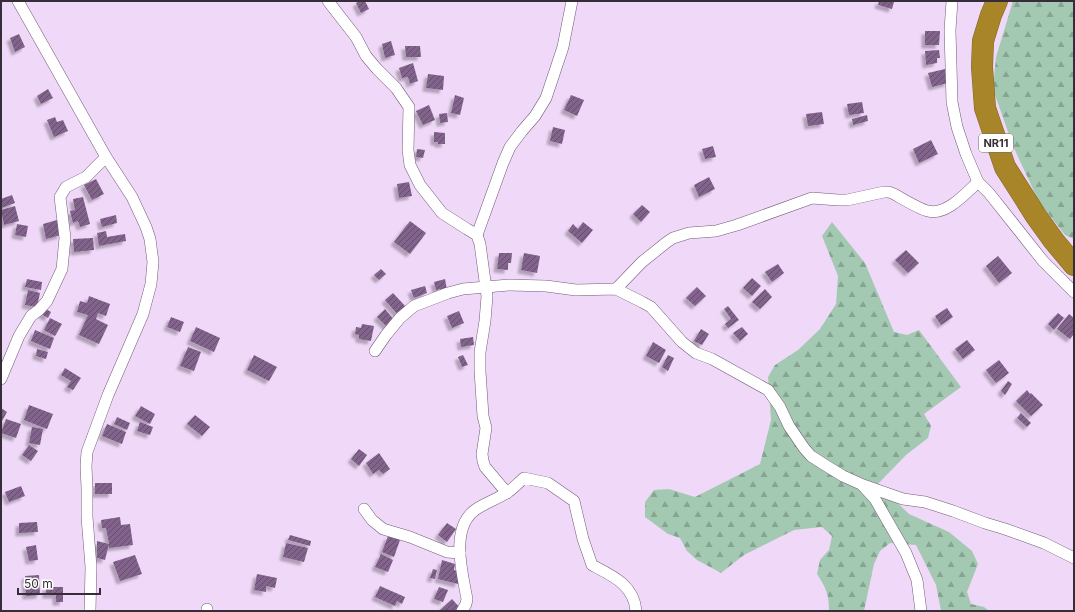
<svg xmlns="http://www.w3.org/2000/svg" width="1075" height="612" font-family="Inter,sans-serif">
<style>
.forest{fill:url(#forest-firs)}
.building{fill:url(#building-hatch);filter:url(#shadow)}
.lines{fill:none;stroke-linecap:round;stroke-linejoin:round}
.street-casing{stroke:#705c76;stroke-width:12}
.highway-casing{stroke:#80662e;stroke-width:22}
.street{stroke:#fff;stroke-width:11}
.highway{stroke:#a88528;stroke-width:21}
.labels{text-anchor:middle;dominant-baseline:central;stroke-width:4;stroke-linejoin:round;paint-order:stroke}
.shield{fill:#fff;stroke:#726c74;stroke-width:1}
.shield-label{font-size:11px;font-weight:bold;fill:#362d39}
</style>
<defs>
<pattern id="forest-firs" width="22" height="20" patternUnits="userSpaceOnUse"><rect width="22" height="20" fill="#a4c9b2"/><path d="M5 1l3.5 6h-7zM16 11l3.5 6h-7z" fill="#86a492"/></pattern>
<pattern id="building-hatch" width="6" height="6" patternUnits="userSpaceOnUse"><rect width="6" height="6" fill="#82638c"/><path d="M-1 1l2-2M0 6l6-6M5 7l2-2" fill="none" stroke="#664e6d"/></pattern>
<filter id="shadow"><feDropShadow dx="-3.5" dy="3.5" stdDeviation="1" flood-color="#0004"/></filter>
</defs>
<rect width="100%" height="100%" fill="#f0d9f8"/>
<g class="forest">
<path d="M1013,1H1074V239L1065,235L1039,202L1013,146L993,89L996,57Z"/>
<path d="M832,222L865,263L894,332L907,335L919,330L961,387L924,414L931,426L928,438L906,455L878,484L909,514L949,532L972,551L978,564L967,592L971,604L984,607L989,611H941L936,585L916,545L890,543L880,551L874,564L864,611H829C829,594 826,588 817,574L820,560L829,550L832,536L822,527L794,530L744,555L721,573L697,560L687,551L680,538L668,534L645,517V502L654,490L669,489L695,497L760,464L771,420L768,377L775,365L798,350L820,329L836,304L838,276L822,236Z"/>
</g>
<g class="building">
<path d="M360,1H365L369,9L361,13L356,3Z"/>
<path d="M879,1L894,2L892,9L878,5Z"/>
<path d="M925,31H940L939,45H925Z"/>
<path d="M19,34L25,47L15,52L10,38Z"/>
<path d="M391,41L395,55L385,58L382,44Z"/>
<path d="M405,46H420L421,57H406Z"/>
<path d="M939,50L940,58H937V63L926,65L925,51Z"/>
<path d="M413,63L418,81L410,84L408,77L402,78L399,68Z"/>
<path d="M945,69L948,83L932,87L928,73Z"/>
<path d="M428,74L444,76L443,90L426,88Z"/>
<path d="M48,89L53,98L41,104L37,96Z"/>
<path d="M455,95L464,98L460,115L451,113Z"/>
<path d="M571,95L584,100L577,116L564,110Z"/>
<path d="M862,102L864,113L849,115L847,104Z"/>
<path d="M429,105L435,120L423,125L416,111Z"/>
<path d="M822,112L824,124L808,126L806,114Z"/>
<path d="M447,113L448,122L440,123L439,114Z"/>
<path d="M867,115L868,121L853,125L852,119Z"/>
<path d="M55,117L57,122L63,120L68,131L54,137L47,120Z"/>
<path d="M553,127L565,130L562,144L550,141Z"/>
<path d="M434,132L445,133V144H438V142H434Z"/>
<path d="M931,140L938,154L919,163L913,149Z"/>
<path d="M713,146L716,157L705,159L702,149Z"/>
<path d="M417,149L425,150L423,158L416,157Z"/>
<path d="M709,177L715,189L699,197L694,185Z"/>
<path d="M96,179L104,194L92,200L84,185Z"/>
<path d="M409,182L412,196L399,198L397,184Z"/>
<path d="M12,195L15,203L1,208V199Z"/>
<path d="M83,197L90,224L80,227L78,221L73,223L70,211L75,210L73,199Z"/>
<path d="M642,205L650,212L641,222L633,214Z"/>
<path d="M15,206L19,221L4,225L1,210Z"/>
<path d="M116,215L117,223L102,227L100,219Z"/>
<path d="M57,220L61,235L46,239L43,224Z"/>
<path d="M410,221L426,233L410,254L394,242Z"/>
<path d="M583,222L593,230L582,243L568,231L573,224L578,229Z"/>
<path d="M17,224L28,226L26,237L15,235Z"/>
<path d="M106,231L107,237L125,234L126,241L99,246L97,233Z"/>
<path d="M93,238L94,250L74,252L73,239Z"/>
<path d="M906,250L919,263L908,273L895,260Z"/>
<path d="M499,253H512L511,263H508V270L497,269Z"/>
<path d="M524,253L540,256L537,273L521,270Z"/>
<path d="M998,256L1012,273L999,283L986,266Z"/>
<path d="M778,264L784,273L772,282L765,272Z"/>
<path d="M381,269L386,274L379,280L374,275Z"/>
<path d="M752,278L761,286L752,296L743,288Z"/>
<path d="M27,279L42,282L41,290L25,287Z"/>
<path d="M445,279L447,290L441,292L440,289L436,290L434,282Z"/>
<path d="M425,286L427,293L414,298L411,290Z"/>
<path d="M697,287L706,296L695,306L686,298Z"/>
<path d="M765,289L772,297L760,309L752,302Z"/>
<path d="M28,290L40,293L37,307L25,305Z"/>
<path d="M393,293L406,307L398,315L385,300Z"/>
<path d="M89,296L110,304L106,316L98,313L96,319L108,325L99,344L79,335L88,315L77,312L80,301L87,303Z"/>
<path d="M728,306L739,320L728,328L725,324L731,319L724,309Z"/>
<path d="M44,308L51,312L48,318L41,314Z"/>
<path d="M947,308L953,317L941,325L935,316Z"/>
<path d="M385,309L395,321L388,328L377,317Z"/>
<path d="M459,311L464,323L452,328L447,316Z"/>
<path d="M1058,313L1064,318L1054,330L1048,324Z"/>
<path d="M1069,314L1074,318V334L1070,339L1057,329Z"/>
<path d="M171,317L184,322L180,332L167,327Z"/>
<path d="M50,318L62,324L55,336L44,330Z"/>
<path d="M362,324L374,326L371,341L359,339V335L355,334L356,327L361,328Z"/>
<path d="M196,327L220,338L214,352L190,341Z"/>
<path d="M742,327L748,334L740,341L733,333Z"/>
<path d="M701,329L709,334L702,345L694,341Z"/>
<path d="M35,330L54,338L50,349L31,341Z"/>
<path d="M473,337L474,345L461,347L460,339Z"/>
<path d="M967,340L975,350L963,359L955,349Z"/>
<path d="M653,342L666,350L659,363L646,356Z"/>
<path d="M188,347L201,352L194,371L180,366Z"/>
<path d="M37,349L48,352L46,359L36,356Z"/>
<path d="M254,355L277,367L269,381L247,370Z"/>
<path d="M463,355L468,365L462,367L458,357Z"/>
<path d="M668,355L674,358L668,371L662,367Z"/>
<path d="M999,360L1009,373L996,383L986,370Z"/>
<path d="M65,368L81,378L73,390L67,387L71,381L61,375Z"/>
<path d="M1008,381L1012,384L1005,395L1001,391Z"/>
<path d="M1027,390L1030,394L1031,393L1043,405L1031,416L1016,401Z"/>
<path d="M29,405L53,414L47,429L24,420Z"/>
<path d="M141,406L155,414L150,424L135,416Z"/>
<path d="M1,408L7,412L1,423Z"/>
<path d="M1021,413L1031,423L1027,427L1017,418Z"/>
<path d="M195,415L210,427L202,436L187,424Z"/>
<path d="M117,417L130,423L127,430L114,424Z"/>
<path d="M6,419L21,424L16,438L1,433Z"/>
<path d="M140,422L153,427L150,435L137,431Z"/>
<path d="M107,424L126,432L122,444L102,436Z"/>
<path d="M32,427L43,429L40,445L29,443Z"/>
<path d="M29,445L38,451L31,461L22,455Z"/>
<path d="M359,449L367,455L359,466L351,459Z"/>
<path d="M379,453L390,469L383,474L379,470L373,474L366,463Z"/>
<rect x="95" y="483" width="17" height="11"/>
<path d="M21,486L25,496L9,502L5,492Z"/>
<path d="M120,517L121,525L130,524L133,545L109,548V544L105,560L97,558V541L109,544L106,528H102L101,520Z"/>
<path d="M37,522L38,532L19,533V523Z"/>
<path d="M447,523L456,529L447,542L438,535Z"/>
<path d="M290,535L311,541L310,546L288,540Z"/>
<path d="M388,536L400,540L394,557L382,552Z"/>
<path d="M286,543L308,548L304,562L283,557Z"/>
<path d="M36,545L38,560L29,561L26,547Z"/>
<path d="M381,554L393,560L388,572L375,567Z"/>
<path d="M135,555L142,574L120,581L113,562Z"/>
<path d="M442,560L455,564L454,570L461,572L458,584L438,579Z"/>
<path d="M433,569L437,570L435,579L430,578Z"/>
<path d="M257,574L277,578L275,588L266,586V592L254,590Z"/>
<path d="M39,575L40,595L26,596L25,576Z"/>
<path d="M380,586L405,597L402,604L397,601L395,606L375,597Z"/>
<path d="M46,587H63V602H56V595H46Z"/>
<path d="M439,587L448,590L443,602L434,599Z"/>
<path d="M452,599L462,610L461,611H439Z"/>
</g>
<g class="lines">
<defs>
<g id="street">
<path d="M18,1L106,157L132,197L146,227L150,239L153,262L151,284L143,314L108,395L87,452L86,466L87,488V517L91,567L90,611"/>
<path d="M328,1L356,37L366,56L377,69L396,88L409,107L408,150L410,165L420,185L442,213L467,229L477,235L480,244L487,296L485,321L480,352V371L483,416L486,428L482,454L483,461L485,467L507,493"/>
<path d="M952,1L950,30L952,102L957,127L966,154L978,182L989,193L1043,261L1074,292"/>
<path d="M477,235L503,163L510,147L522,131L535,116L546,98L563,47L572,1"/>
<path d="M616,289L642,262L667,242L673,238L689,233L716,231L737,225L812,198L838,200H847L884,192H889L894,194C903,199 919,209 928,211C946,216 966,193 978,182"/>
<path d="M375,351L386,335L400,318L414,306L448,293L463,289L509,285L546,286L576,290L616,289L642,302L651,307L682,342L696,353L712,359L768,390L780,407L789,426L804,448L811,456L825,465L843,476L863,485L903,499L925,502L953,511L985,523L1005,529L1044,543L1074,558"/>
<path d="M1,379L19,336L31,316L39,310L47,301L62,269L65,238L60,197L66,187L86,177L106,157"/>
<path d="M863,486L875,499L906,553L917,580L921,611"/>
<path d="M364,509L372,520L383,529L410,537L447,552L460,553"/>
<path d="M207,609V611"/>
<path d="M462,611L466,604L467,599C462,572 449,525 478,508C488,502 499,498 508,492C514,488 519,482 524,478L548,483L574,501L583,539L592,565C613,576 634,585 636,611"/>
</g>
<path id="highway" d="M997,1L991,15L983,41L982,67L985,108L1005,167L1036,216L1054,241L1074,265"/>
</defs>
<use href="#street" class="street-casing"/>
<use href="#highway" class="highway-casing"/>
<use href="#street" class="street"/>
<use href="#highway" class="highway"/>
</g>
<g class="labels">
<rect class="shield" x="979" y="134" width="34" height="18" rx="3"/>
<g class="shield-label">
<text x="996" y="143">NR11</text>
</g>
</g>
<rect width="1075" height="612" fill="none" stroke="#362d39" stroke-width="4"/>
<path d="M18 588v6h82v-6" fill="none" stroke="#362d39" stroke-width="2"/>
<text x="24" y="588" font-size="12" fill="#362d39" stroke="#ffffff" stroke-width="3" paint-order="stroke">50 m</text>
</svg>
